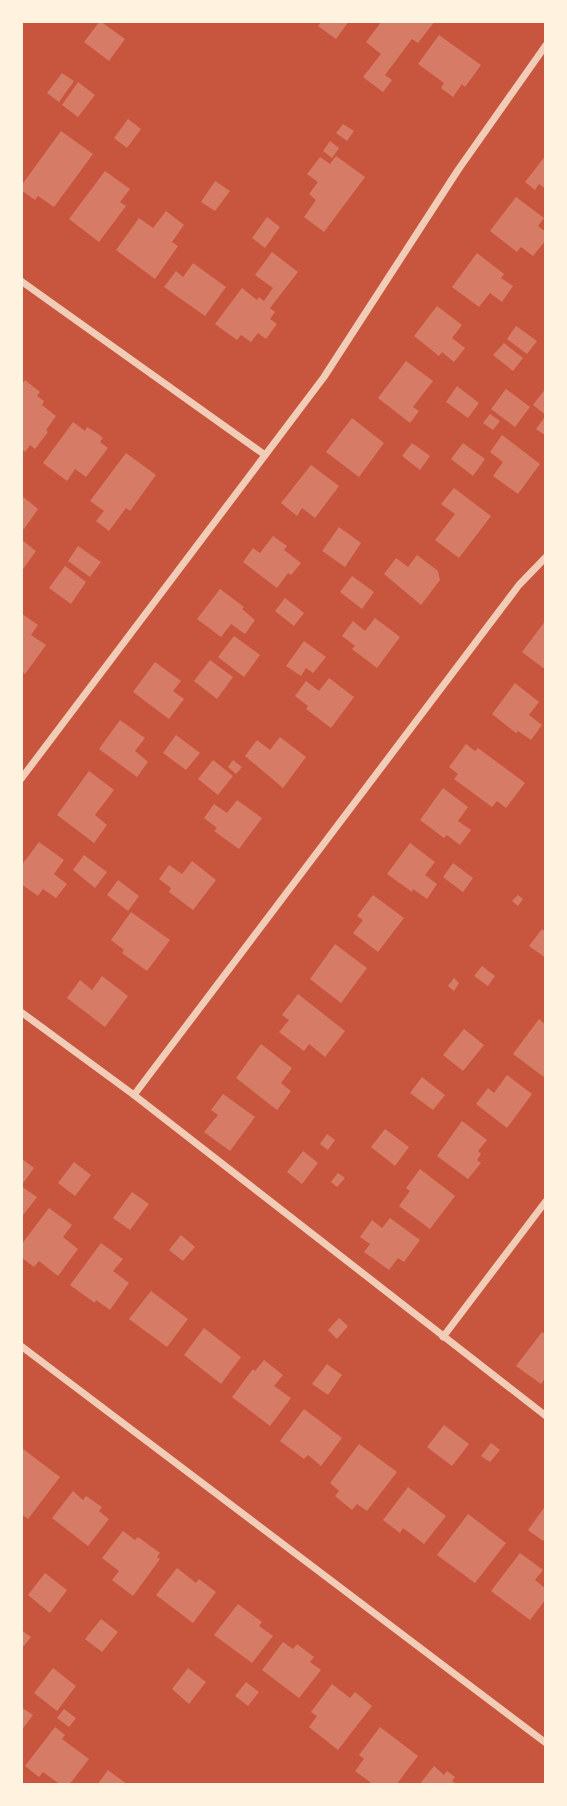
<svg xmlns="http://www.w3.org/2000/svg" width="567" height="1806" font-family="Raleway,sans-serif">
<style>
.building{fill:#d67c66}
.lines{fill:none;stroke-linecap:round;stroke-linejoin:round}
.minor{stroke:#f1ccb7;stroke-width:7}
</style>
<rect width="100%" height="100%" fill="#c8553d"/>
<g class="building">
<path d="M100,21L125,39L109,61L84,42Z"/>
<path d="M322,21H349L336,39L318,26Z"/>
<path d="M382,21H435L418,43L412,39L385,75L392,80L383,92L363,77L381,54L366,42Z"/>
<path d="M439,35L481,65L465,87L462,84L453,97L441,88L444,83L418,64Z"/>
<path d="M62,73L74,81L59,102L47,93Z"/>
<path d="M78,82L95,95L78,117L62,105Z"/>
<path d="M128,119L141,129L127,148L114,138Z"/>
<path d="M343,124L354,131L347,141L336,133Z"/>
<path d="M61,131L93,154L54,207L38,196L35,200L21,190V186Z"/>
<path d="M330,141L339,148L332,158L323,151Z"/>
<path d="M546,155V189L539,184L535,190L525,182Z"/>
<path d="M336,156L365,177L324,232L304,217L316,200L309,194L318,182L307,174L320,157L330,164Z"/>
<path d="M105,171L130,189L120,202L126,206L99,242L69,219Z"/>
<path d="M215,181L230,191L215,211L201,202Z"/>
<path d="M516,197L544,218L538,226L546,232V240L533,256L521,247L517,252L490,231Z"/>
<path d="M166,211L184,225L172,242L178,246L155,279L116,250L139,218L153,228Z"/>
<path d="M267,217L280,227L265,248L252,238Z"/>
<path d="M272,252L298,272L270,308L275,312L270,319L277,324L266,339L258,333L251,342L241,335L237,340L215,324L242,288L257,300L259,297L264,301L273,288L255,275Z"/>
<path d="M477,253L504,274L501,278L513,286L502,302L490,293L479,307L452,287Z"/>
<path d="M193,263L226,287L205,316L164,287L176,271L183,277Z"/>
<path d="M437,306L462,325L452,338L465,348L454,362L442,352L439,356L414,336Z"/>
<path d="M516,326L537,341L527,354L507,339Z"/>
<path d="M504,343L523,358L513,371L493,355Z"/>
<path d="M406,361L433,381L413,407L419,411L410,423L378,398Z"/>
<path d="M25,380L40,392L37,396L44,401L42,405L56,416L46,430L48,432L35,449L30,445L25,452L21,448V386Z"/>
<path d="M457,386L479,403L468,418L446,402Z"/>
<path d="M546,388V415L533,405Z"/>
<path d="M506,389L530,407L515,427L491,409Z"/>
<path d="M490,414L500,421L493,430L483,423Z"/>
<path d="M546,415V436L536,429Z"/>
<path d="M352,418L384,443L359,477L326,452Z"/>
<path d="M73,422L85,431L87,427L97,433L103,438L100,442L108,448L86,477L75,469L67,481L43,463Z"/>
<path d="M502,435L540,464L518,494L493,476L503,462L490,452Z"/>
<path d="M412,443L430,456L420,470L402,456Z"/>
<path d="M463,443L485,459L473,476L451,459Z"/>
<path d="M126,453L156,475L130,511L126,508L109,531L96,521L104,511L90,501Z"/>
<path d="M311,465L339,486L315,518L302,508L297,516L281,503Z"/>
<path d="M454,488L491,516L459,558L435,540L455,514L441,504Z"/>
<path d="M21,495L38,509L24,529L21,527Z"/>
<path d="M339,527L361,543L345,567L322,551Z"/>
<path d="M273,536L287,546L284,550L301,563L291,575L288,573L277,588L243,562L253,548L260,553Z"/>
<path d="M22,540L36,551L21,572V542Z"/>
<path d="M78,546L101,562L90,577L68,561Z"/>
<path d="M417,555L438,571L440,580L421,605L384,574L396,558L408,567Z"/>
<path d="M65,566L86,582L71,604L49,588Z"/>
<path d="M352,576L374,592L362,609L340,592Z"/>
<path d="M220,589L244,607L242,609L255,620L245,634L231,624L221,637L197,619Z"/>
<path d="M285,598L304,613L294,626L275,611Z"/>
<path d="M21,613L38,625L31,635L46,645L25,674L21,671Z"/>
<path d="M375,618L400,637L377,668L352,649L355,646L342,636L353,621L365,631Z"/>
<path d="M546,620V670L522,652Z"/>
<path d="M234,636L260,655L244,677L218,657Z"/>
<path d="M304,641L326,657L313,673L306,668L301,676L286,666Z"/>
<path d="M210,660L233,677L217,699L194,681Z"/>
<path d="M155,662L181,681L173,691L184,699L169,719L133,692Z"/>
<path d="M329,678L354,697L331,728L306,709L308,706L295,696L306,681L319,691Z"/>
<path d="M515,683L539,702L529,715L542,725L531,740L518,731L516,733L492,714Z"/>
<path d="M120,720L145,738L135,751L148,762L137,777L99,749Z"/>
<path d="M176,735L200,753L186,770L163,753Z"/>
<path d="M280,737L306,757L283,788L245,756L257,740L270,750Z"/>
<path d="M466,744L475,751L478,748L525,783L506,808L497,801L492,807L454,779L458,774L449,767Z"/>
<path d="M213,760L233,776L218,795L198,779Z"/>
<path d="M233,760L242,767L236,774L228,767Z"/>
<path d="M89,771L114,790L95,815L107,825L94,843L57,815Z"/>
<path d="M443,788L468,807L458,821L471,830L460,845L447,835L444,838L420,820Z"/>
<path d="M237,800L262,818L239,849L214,831L217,828L204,818L214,804L227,813Z"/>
<path d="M39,842L64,860L54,874L67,884L56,898L43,889L38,896L21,884V866Z"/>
<path d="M410,843L435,862L425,875L437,884L427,899L413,889L412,892L387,874Z"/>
<path d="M84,855L107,872L95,888L73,870Z"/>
<path d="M192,861L216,880L193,910L169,892L171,888L159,879L169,865L182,874Z"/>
<path d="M453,863L473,878L463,892L443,877Z"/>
<path d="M118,880L139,896L128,911L107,895Z"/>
<path d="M373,895L404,918L378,952L353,933L363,920L357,916Z"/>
<path d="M518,895L523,899L518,906L512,901Z"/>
<path d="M131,912L170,940L147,971L122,953L124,950L111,940Z"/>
<path d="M542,929L546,932V958L529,946Z"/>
<path d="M335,944L367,968L341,1003L310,979Z"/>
<path d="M482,966L495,976L488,986L474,976Z"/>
<path d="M102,976L128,996L105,1027L67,998L80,980L92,990Z"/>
<path d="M454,978L459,983L454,991L448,986Z"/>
<path d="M298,994L345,1031L325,1057L309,1044L304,1051L279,1032L289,1020L282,1015Z"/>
<path d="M539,1019L546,1025L545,1078L513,1054Z"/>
<path d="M464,1029L484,1045L463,1071L443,1055Z"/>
<path d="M261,1044L292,1068L281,1083L291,1091L277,1110L236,1078Z"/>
<path d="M507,1075L532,1094L507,1128L476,1104L488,1088L494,1093Z"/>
<path d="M422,1077L445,1095L433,1110L410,1093Z"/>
<path d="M223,1094L255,1117L230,1151L204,1132L218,1115L211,1110Z"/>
<path d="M462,1121L487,1140L478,1151L481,1154L477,1160L481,1163L468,1179L437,1156Z"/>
<path d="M385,1129L409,1147L395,1166L371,1147Z"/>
<path d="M327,1134L335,1140L328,1150L320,1144Z"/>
<path d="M303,1151L318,1163L302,1184L287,1172Z"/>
<path d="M21,1158L34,1168L21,1186L37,1197L21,1218Z"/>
<path d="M74,1162L91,1175L75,1196L58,1183Z"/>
<path d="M420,1169L455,1196L430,1229L399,1206L410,1191L406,1188Z"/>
<path d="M338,1173L345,1178L337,1187L331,1182Z"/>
<path d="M132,1192L149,1204L130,1230L113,1218Z"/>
<path d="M49,1208L72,1225L63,1237L78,1249L58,1276L39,1261L34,1267L21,1257V1245Z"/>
<path d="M390,1218L420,1240L404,1262L398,1258L389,1270L364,1252L370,1244L360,1237L372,1220L382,1228Z"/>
<path d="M181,1235L195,1247L183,1261L169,1250Z"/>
<path d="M101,1243L123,1259L113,1271L129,1283L110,1310L96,1300L95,1303L70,1285Z"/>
<path d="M151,1291L188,1319L167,1347L129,1319Z"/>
<path d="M339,1318L348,1326L337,1339L328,1330Z"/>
<path d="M204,1328L241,1357L221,1384L184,1355Z"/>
<path d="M542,1332L546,1335V1377L541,1384L516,1366Z"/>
<path d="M264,1360L283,1375L274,1386L291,1398L270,1426L232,1397L253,1369L255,1371Z"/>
<path d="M327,1364L342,1375L328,1395L312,1384Z"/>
<path d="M304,1409L342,1438L321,1466L308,1455L304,1459L280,1441Z"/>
<path d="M444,1425L469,1444L452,1466L427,1447Z"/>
<path d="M491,1443L500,1450L490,1462L481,1456Z"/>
<path d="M359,1444L397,1472L367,1511L357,1504L352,1510L335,1496L339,1491L330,1483Z"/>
<path d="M23,1449L60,1477L28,1519L21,1514Z"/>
<path d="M408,1487L446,1516L424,1544L403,1528L400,1533L383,1520Z"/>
<path d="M73,1491L83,1500L86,1496L102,1507L99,1511L109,1519L88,1546L52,1518Z"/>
<path d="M546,1505V1537L543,1541L528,1530Z"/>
<path d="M468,1514L506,1543L475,1583L437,1555Z"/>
<path d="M123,1531L135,1540L138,1537L160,1553L157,1557L160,1559L133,1596L112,1580L119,1571L102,1558Z"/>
<path d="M520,1553L543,1570L535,1580L546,1589V1599L530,1620L491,1591Z"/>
<path d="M177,1568L196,1583L199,1579L216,1592L193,1623L156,1595Z"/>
<path d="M45,1573L67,1590L50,1613L28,1595Z"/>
<path d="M238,1604L262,1622L259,1626L273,1636L252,1663L214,1635Z"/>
<path d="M101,1619L118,1632L102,1652L85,1639Z"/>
<path d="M21,1630L31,1637L23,1647L21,1646Z"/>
<path d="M283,1642L293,1649L297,1644L314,1657L310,1662L321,1670L299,1698L262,1670Z"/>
<path d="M53,1668L76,1686L57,1711L34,1693Z"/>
<path d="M188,1668L206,1682L189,1704L172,1689Z"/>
<path d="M246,1682L259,1692L248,1706L235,1696Z"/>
<path d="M332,1684L350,1698L355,1692L372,1706L338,1750L309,1727L317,1716L311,1712Z"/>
<path d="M21,1707L33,1715L21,1731Z"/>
<path d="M64,1709L76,1718L69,1727L57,1718Z"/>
<path d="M55,1727L65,1735L62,1739L89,1759L69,1785H61L43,1772L39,1777L25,1766Z"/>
<path d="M380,1727L418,1756L396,1785H374L355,1771L364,1759L359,1755Z"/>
<path d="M434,1766L444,1775L447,1771L455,1777L452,1781L458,1785H419Z"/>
<path d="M108,1770L128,1785H97Z"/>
</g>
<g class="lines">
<g class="minor">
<path d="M21,281L265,455"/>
<path d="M21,779L324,377L458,170L546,45"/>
<path d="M21,1012L134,1095L546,1416"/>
<path d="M134,1095L519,585L546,557"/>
<path d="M443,1337L546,1201"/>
<path d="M21,1346L546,1743"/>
</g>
</g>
<rect width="567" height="1806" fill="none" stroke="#fff3e0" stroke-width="46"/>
</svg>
